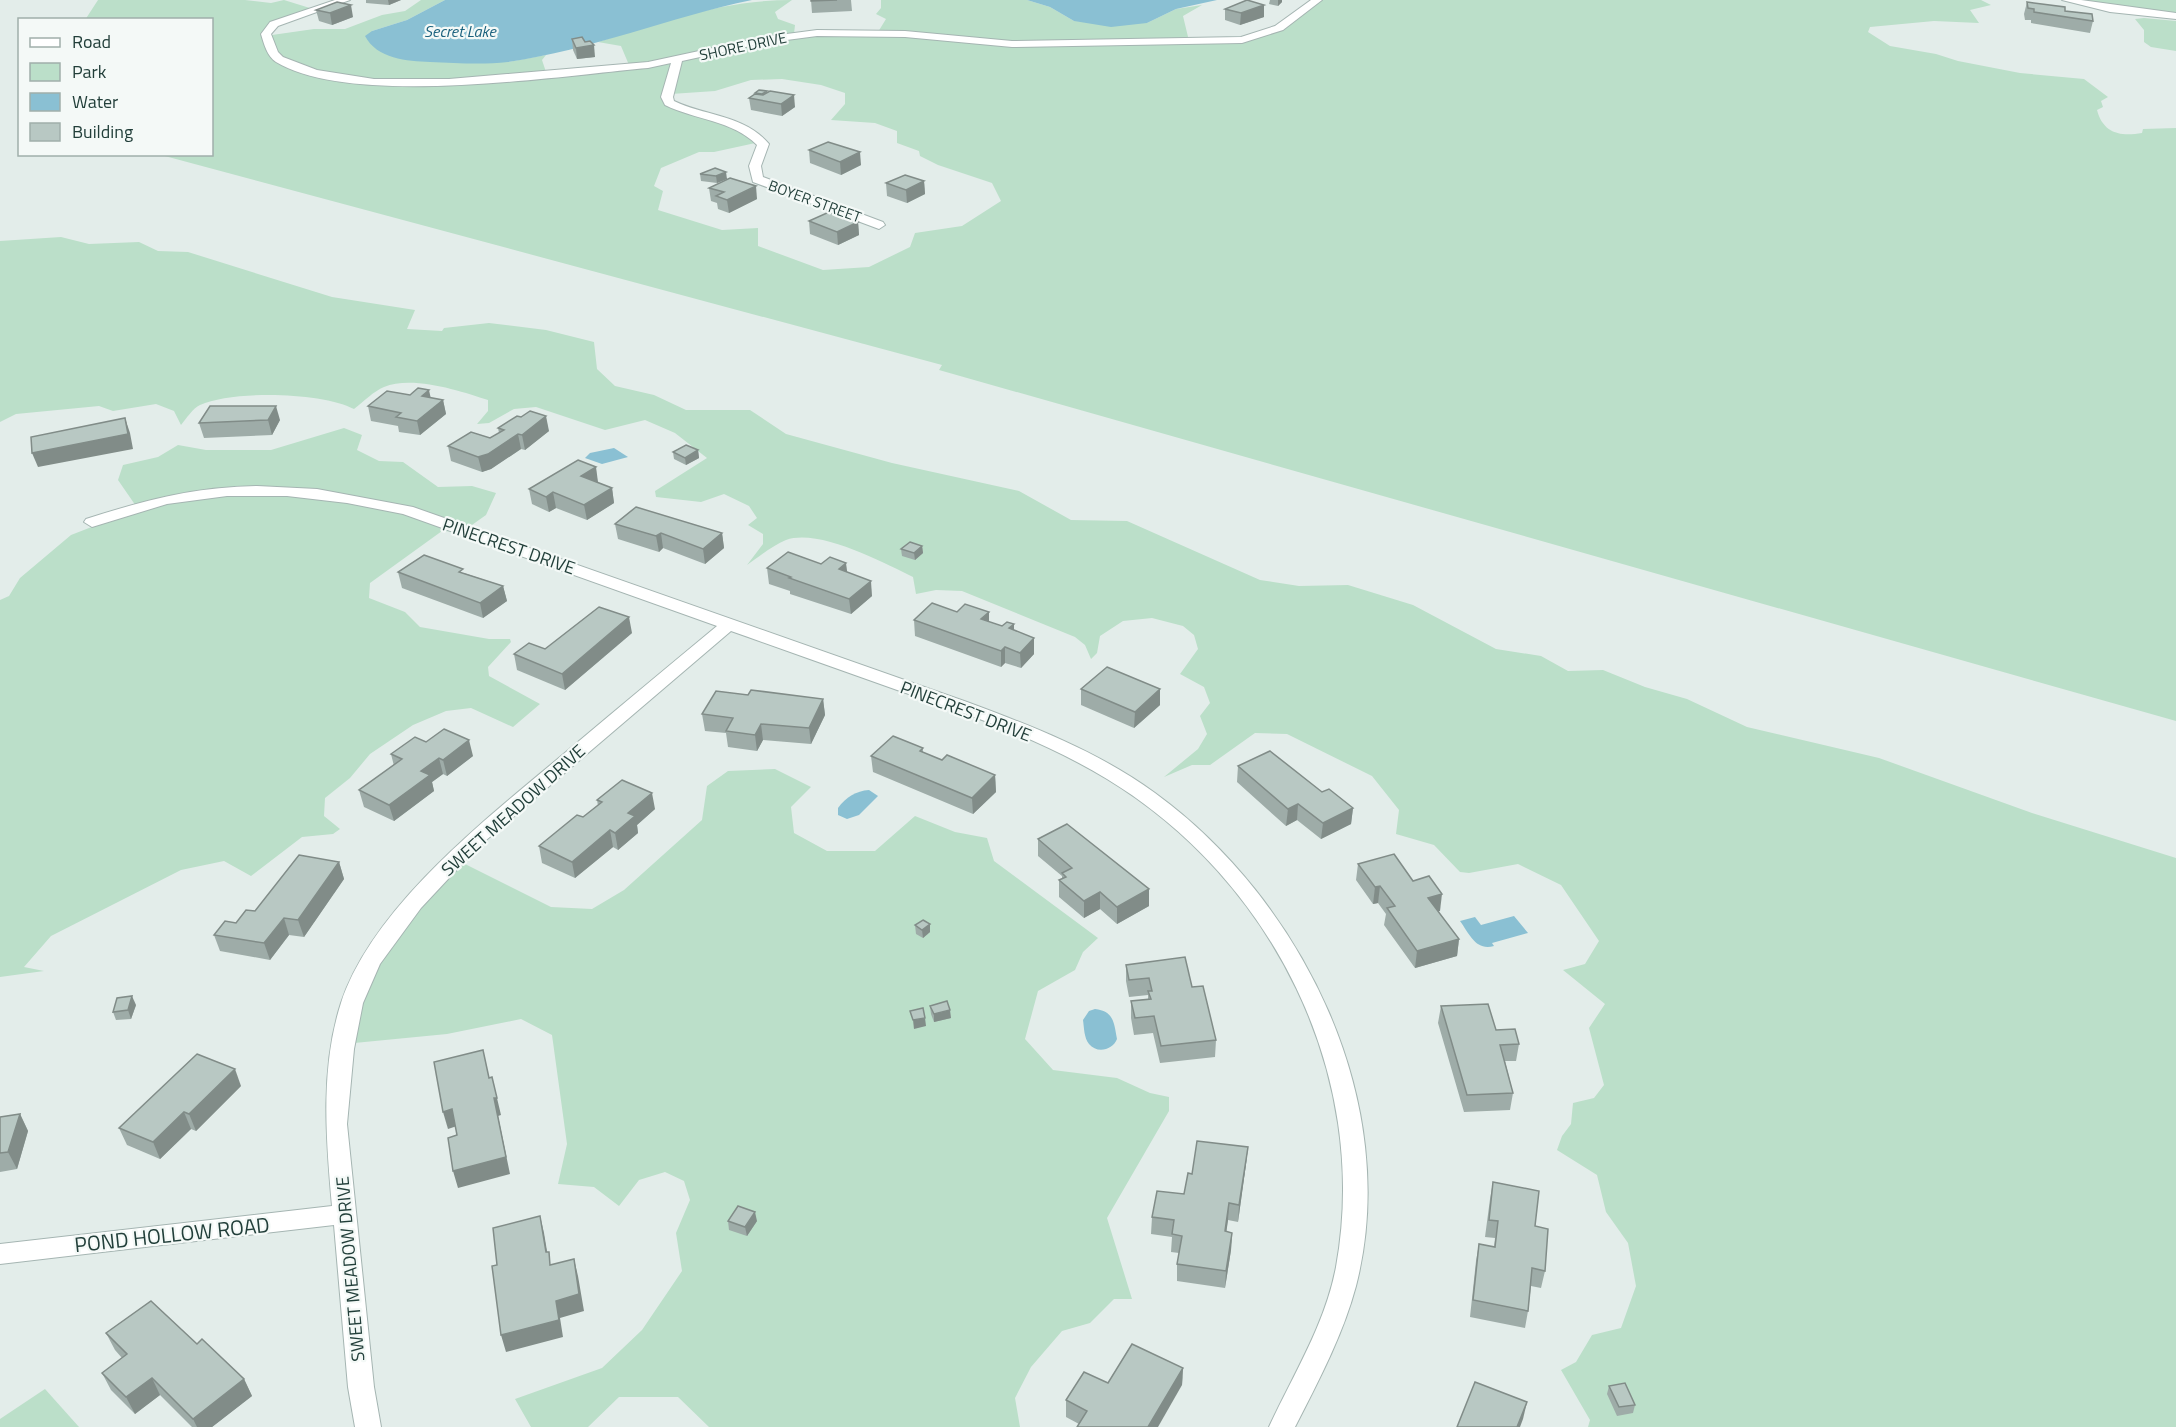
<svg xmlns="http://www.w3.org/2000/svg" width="2176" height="1427" font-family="'Titillium Web',sans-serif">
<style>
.green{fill:#bbdfc9;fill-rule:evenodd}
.water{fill:#8ac0d3}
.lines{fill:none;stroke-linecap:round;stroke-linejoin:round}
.minor-casing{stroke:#a5b5b2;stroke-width:2}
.minor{fill:#fff;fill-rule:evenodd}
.wall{fill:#9eaca8}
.shaded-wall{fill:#818c88}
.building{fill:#b8c8c3;stroke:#818c88;stroke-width:1.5}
.labels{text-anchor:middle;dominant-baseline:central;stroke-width:4.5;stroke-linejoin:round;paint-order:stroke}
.far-street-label{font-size:15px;fill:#223f3a;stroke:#f4f9f7}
.far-water-label{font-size:16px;font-style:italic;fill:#1a617d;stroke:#f4f9f7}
.street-label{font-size:18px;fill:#223f3a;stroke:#f4f9f7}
.near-street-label{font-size:21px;fill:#223f3a;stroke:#f4f9f7}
</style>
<rect width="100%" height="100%" fill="#e3edea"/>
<g class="green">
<path d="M98,0H245L271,3L284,0L313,9L278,22L267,35H272L314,29H345L382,15L405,11L421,0H445L407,20L372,31L508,62L546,55L542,60L546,72L629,65L621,46L598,42C662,21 724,0 792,0L775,12L778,19L795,25L794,34L878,32L886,19L876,14L881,8V0H1027L1050,7L1074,21L1147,23L1176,9L1202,5L1183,16L1189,41H1223L1269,33L1315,0H1981L1991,5L1970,10L1979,23L1934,21L1870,27L1868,32L1890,46L1936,54L1958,61L2020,73L2084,79L2108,97L2101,101L2103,107L2097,110C2103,133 2120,137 2142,133L2143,129L2176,128V721L939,370L942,365L161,155L212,154V20H85ZM782,79L821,85L845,93V104L831,120L875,123L897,131V143L919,151L920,156L938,165L992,183L1001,201L962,226L915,233L910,247L869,267L823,270L758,246V228L722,230L658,210L663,191L654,186L661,168L699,152H714L760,142L743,126L667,101L671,94L715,91L751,80Z"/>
<path d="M2069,0H2176V17Z"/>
<path d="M2144,18L2176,21V51L2151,47L2144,42V30L2135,19Z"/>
<path d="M61,237L89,244L139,242L158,251L188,252L332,297L415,310L407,329L442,331L444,328L489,323L546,330L594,342L597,369L615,386L654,395L686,410H750L786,434L892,463L1019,491L1071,520L1127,521L1260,580L1299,586L1348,585L1413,605L1496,649L1541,656L1568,671L1603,670L1645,687L1687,699L1747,727L1879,758L2032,813L2176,858V1427H1588L1590,1420L1561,1370L1576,1362L1592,1335L1621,1328L1636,1286L1628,1243L1606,1212L1597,1175L1557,1150L1562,1136L1571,1124L1573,1103L1594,1098L1604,1085L1589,1028L1605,1004L1563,970L1585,964L1599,941L1561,885L1518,864L1469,873L1460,872L1434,845L1396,834L1399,810L1372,776L1287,734L1255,733L1210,765H1192L1164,777L1198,749L1207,734L1200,716L1210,703L1204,687L1180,674L1198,649L1194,635L1183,626L1152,618L1123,621L1100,636L1097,653L1091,659L1085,645L1075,637L962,591L936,590L916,594L913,577C884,563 819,528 786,540C773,545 759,557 747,565L763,544V534L748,525L757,518L749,506L724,494L701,502L656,497L655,491L707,458L675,433L645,420L605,430L536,407L514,409L489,423L477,424L488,411V400C461,391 412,375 384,387C374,391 363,402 354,409C322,392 233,390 200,405C193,408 186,419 181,425L174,411L156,404L113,411L99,406L16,414L0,422V241Z"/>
<path d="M344,428L362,435L357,450L379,461L403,462L438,487L472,486L496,493L486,515L462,532L442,531L370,583L369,598L405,612L420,627L489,639H510L511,642L488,667L489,676L540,704L513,727L471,708L446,711L413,725L370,754L350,778L325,798L324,816L340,829L333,834L302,837L251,876L224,861L181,870L51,936L24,967L44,971L0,977V600L9,596L20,578L71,535L138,509L118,480L123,465L158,457L178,445L206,450H271Z"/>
<path d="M775,769L811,787L791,807L794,833L827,851H875L915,816L955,832L987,838L994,861L1098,938L1083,952L1075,970L1038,991L1025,1039L1053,1070L1117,1078L1150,1093L1169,1097V1111L1107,1218L1132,1299H1114L1090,1323L1062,1331L1031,1367L1015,1398L1020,1427H709L678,1397H619L588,1427H531L515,1399L602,1368L642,1330L682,1271L676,1233L690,1200L684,1181L665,1172L639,1180L619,1206L594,1187L558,1184L567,1144L552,1035L521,1019L447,1034L344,1044L368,962L457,860L551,907L592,909L624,890L702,820L707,786L728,771Z"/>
<path d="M45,1389L79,1427H0V1419Z"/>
</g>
<g class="water">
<path d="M445,0H752C670,17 591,50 508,62C482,65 456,63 430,62C407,61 377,59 365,36L372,31L407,20Z"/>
<path d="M1027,0H1217L1176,9L1147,23L1111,27L1074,21L1050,7Z"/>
<path d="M614,448L628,457L602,464L585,458L590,453Z"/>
<path d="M869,790L878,796L859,815L847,819L838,815V808C846,797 856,791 869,790Z"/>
<path d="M1514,916L1528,933L1492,943L1494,946C1476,951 1470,935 1460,921L1475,917L1481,925Z"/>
<path d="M1095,1009C1114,1011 1114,1023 1117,1039C1113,1050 1097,1054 1089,1044C1084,1038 1084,1027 1083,1020L1089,1011Z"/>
</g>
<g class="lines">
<defs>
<g id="minor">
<path d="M335,0H350L278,26L271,34L278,52L283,57L317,70L374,79H449L648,62L764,37L817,30L905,31L1012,41L1241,37L1275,26L1311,0H1322L1283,30L1242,43L1012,47L905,37L817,36L764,43L682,61L673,97L674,101C705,116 745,115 769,144L761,166L763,177L883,222L885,225L879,229L753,182L749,166L757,145C732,120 695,120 665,105L661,97L671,63L648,68C558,76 352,108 276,62C267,56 264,44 261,34L270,22Z"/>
<path d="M2062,0H2081L2176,13V19L2110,12Z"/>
<path d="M257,486L317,489L413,507L967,702C1032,726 1099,752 1155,793C1302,900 1403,1103 1356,1286C1343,1335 1318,1382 1295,1427H1269C1293,1375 1325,1325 1336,1267C1371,1075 1272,879 1107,779C1043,740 971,715 900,691C844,671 787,651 731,631L478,847L421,908L380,964L363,1003L354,1049L347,1124L374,1387L381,1427H355L348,1387L334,1225L0,1264V1244L332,1206C326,1139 320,1068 341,1003C373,907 485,820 560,757C612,713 664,670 717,626L403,514L347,503L287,496H227L167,504L92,527L84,522L86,519C145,500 195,487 257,486Z"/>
</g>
</defs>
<use href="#minor" class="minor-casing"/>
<use href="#minor" class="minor"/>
</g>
<g class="wall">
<path d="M366,0H401L389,5L366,3Z"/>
<path d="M811,0H851L852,11L812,13Z"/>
<path d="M1270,0H1282V2L1278,6L1269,4Z"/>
<path d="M2027,2L2093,21L2090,33L2031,23V20H2025L2024,14Z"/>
<path d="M1264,5V17L1240,25L1225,20V9Z"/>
<path d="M316,10L353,17L332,25L319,21Z"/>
<path d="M572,39L585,42L595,57L577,59L573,50Z"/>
<path d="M767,91V92L795,107L782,116L751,110L749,98Z"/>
<path d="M809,150L861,165L841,175L810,163Z"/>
<path d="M715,168L727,179L717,183L701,181L700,174Z"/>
<path d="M924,181L925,194L907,203L887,196L886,183Z"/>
<path d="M709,188L757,199L729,213L718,209L717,203L711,201Z"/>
<path d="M809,221L858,222L859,235L838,245L810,234Z"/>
<path d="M410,395L443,400L446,414L420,435L399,432L398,426L371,421L368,406Z"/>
<path d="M210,406L280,420L272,435L204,438L199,423Z"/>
<path d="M498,428L549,431L525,450L521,449L491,469L482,472L451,461L448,446L490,438L499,433Z"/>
<path d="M698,450L699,458L686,465L674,459L673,452Z"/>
<path d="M597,482L612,488L614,503L587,520L556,508L549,512L532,504L529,489L598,482Z"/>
<path d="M615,524L722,533L724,548L705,564L663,548L659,552L618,539Z"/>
<path d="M922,546L923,553L915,560L902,556L901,549Z"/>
<path d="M767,568L847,572L872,596L851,614L790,594V591L769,584Z"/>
<path d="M398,572L464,573L503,586L507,601L483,618L402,588Z"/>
<path d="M914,620L989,622L1002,626L1014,624V630L1034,654L1021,668L1005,663L1001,667L915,636Z"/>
<path d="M632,633L565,690L517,670L514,654Z"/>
<path d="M1081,689L1160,705L1134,728L1081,705Z"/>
<path d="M748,695L823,699L825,715L811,744L763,740L757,751L728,747L726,733L705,731L702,714Z"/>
<path d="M426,742L473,756L447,776L443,774L432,782L434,791L394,821L364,807L359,790L394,766L391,754Z"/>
<path d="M923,748V753L942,760L995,775L996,792L973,814L873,772L871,756Z"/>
<path d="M1238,766L1322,792L1353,808L1351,824L1321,839L1297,820L1286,826L1237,782Z"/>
<path d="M597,800L655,809L637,825L638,833L618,850L613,847L575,878L542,863L539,846L583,817L598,806Z"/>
<path d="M1038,839L1149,889V906L1117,924L1100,909L1084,918L1059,897V880L1062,879V876L1038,856Z"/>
<path d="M339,862L344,879L304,937L289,935L270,960L220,951L214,935L236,923Z"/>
<path d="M1358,864L1413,881L1440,911H1438L1459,939L1457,956L1415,968L1384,925L1386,914L1378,903L1373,904L1356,880Z"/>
<path d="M915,925L930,932L923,938L916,934Z"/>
<path d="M1126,965L1192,987L1216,1040L1215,1057L1160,1063L1153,1033L1134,1035L1131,1018V1001L1148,999V995L1129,997L1126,981Z"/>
<path d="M136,1005L131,1019L116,1020L113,1012Z"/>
<path d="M930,1006L951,1018L934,1022L931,1014Z"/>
<path d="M1441,1006L1496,1030L1519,1044L1516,1061H1505L1513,1093L1510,1110L1464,1112L1438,1023Z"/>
<path d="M241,1086L196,1131L191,1129L160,1159L127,1145L119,1128Z"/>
<path d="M20,1114L28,1131L17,1169L0,1172V1117Z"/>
<path d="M1248,1147L1246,1164L1238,1222L1228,1220L1226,1232L1232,1233L1231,1250L1225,1288L1177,1281V1264L1179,1253L1171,1252L1172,1237L1151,1234L1152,1217L1184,1194L1192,1174Z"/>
<path d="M1493,1182L1535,1226L1545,1271L1541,1288L1531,1286L1528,1311L1525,1328L1470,1317L1476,1261L1479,1244L1494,1247L1495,1238L1485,1237L1490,1199Z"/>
<path d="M728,1221H757L747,1236L729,1230Z"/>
<path d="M106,1333L197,1344L244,1379L252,1396L212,1427H192L160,1395L135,1414L111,1390L102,1373L122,1358L115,1350Z"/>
<path d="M1183,1368L1182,1385L1079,1424L1066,1417V1400L1108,1383Z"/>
<path d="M1609,1386L1635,1405L1633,1413L1617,1416L1607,1394Z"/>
</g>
<g class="shaded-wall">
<path d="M388,0H401L389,5Z"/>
<path d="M1278,0H1282V2L1278,6Z"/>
<path d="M351,5L353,17L332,25L330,13Z"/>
<path d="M1264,5V17L1240,25L1241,13Z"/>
<path d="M594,45L595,57L577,59L576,48Z"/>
<path d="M794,95L795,107L782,116L781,104Z"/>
<path d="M860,152L861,165L841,175L840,162Z"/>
<path d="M726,172L727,179L717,183L716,176Z"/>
<path d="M924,181L925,194L907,203L906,190Z"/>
<path d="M756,186L757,199L729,213L727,200Z"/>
<path d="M858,222L859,235L838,245L837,232Z"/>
<path d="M429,390L432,404L422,396Z"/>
<path d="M443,400L446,414L420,435L417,421Z"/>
<path d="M276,406L280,420L272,435L268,420Z"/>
<path d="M546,416L549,431L525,450L522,435Z"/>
<path d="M125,418L130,433L133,449L38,467L32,453Z"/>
<path d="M518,434L521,449L491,469L482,472L478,457Z"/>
<path d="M698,450L699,458L686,465L685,458Z"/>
<path d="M596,467L598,482L584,491L581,476Z"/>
<path d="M612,488L614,503L587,520L584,505Z"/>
<path d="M553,492L556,508L549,512L546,497Z"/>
<path d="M661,533L663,548L659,552L656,536Z"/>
<path d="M722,533L724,548L705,564L703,549Z"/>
<path d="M922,546L923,553L915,560L914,553Z"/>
<path d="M846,563L848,578L839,569Z"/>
<path d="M871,581L872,596L851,614L849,599Z"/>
<path d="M503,586L507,601L483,618L480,603Z"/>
<path d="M989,612V627L981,619Z"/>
<path d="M629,617L632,633L565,690L562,674Z"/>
<path d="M1014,624V639L1009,628Z"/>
<path d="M1034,638V654L1021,668L1020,653Z"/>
<path d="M1005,647V663L1001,667V651Z"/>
<path d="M1160,689V705L1134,728L1135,712Z"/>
<path d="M823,699L825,715L811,744L809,728Z"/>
<path d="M761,724L763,740L757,751L755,735Z"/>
<path d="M469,740L473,756L447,776L443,760Z"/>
<path d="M439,758L443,774L432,782L434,791L394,821L389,805L421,771Z"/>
<path d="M995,775L996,792L973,814L972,798Z"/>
<path d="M652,793L655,809L637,825L638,833L618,850L615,833L628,813Z"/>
<path d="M1298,804L1297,820L1286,826L1288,809Z"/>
<path d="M1353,808L1351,824L1321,839L1323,823Z"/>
<path d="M610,830L613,847L575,878L572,862Z"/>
<path d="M339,862L344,879L304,937L298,920Z"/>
<path d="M1380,886L1378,903L1373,904L1375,887Z"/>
<path d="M1149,889V906L1117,924V907Z"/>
<path d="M1100,892V909L1084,918V901Z"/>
<path d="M1442,894L1440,911L1426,914L1428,898Z"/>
<path d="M284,918L289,935L270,960L264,943Z"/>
<path d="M930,924V932L923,938L922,930Z"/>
<path d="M1459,939L1457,956L1415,968L1417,951Z"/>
<path d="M132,996L136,1005L131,1019L128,1010Z"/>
<path d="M950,1010L951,1018L934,1022V1014Z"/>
<path d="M925,1018L926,1026L914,1029L913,1020Z"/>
<path d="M235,1069L241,1086L196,1131L189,1114Z"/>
<path d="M492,1077L501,1115L498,1116L510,1174L458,1188L453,1171L494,1098Z"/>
<path d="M452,1109L457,1126L448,1129L443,1112Z"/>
<path d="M184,1112L191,1129L160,1159L153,1142Z"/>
<path d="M20,1114L28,1131L17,1169L8,1152Z"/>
<path d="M1248,1147L1246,1164L1238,1222L1239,1205Z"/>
<path d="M1229,1203L1228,1220L1224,1249L1225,1231Z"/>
<path d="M755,1212L757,1221L747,1236L745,1227Z"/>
<path d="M540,1216L544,1233L550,1269L546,1252Z"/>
<path d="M1232,1233L1231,1250L1225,1288L1226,1271Z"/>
<path d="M574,1259L578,1276L584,1311L560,1318L563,1337L506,1352L501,1335L556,1301Z"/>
<path d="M1183,1368L1182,1385L1158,1427H1148Z"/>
<path d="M152,1378L160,1395L135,1414L126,1397Z"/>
<path d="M244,1379L252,1396L212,1427H197L193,1419Z"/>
<path d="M1527,1402L1523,1419L1520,1427H1517Z"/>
</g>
<g class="building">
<path d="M811,0H837L811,1Z"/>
<path d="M1247,0L1264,5L1241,13L1225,9Z"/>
<path d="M337,2L351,5L330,13L316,10Z"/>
<path d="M2027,2L2065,7V11L2092,14L2093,21L2034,12V9L2028,8Z"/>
<path d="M582,37L585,42L590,41L594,45L576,48L572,39Z"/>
<path d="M759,90L767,91L762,94L755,93Z"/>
<path d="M770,91L794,95L781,104L749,98L755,94L763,95Z"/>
<path d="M828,142L860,152L840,162L809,150Z"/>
<path d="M715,168L726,172L716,176L700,174Z"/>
<path d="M905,175L924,181L906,190L886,183Z"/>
<path d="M730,178L756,186L727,200L716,196L724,192L709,188Z"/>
<path d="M829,212L858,222L837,232L809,221Z"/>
<path d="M418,388L429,390L422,396L443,400L417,421L396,417L401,413L368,406L387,391L410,395Z"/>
<path d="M210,406H276L268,420L199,423Z"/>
<path d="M530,411L546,416L522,435L518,434L488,454L478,457L448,446L471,432L490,438L504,430L498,428L517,416L521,417Z"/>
<path d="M125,418L128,434L32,453L31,437Z"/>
<path d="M686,445L698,450L685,458L673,452Z"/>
<path d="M578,460L596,467L581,476L612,488L584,505L553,492L546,497L529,489Z"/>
<path d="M636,507L722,533L703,549L661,533L656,536L615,524Z"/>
<path d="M910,542L922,546L914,553L901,549Z"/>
<path d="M788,552L821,564L830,557L846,563L839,569L871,581L849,599L789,578L791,577L767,568Z"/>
<path d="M424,555L463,569L459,572L503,586L480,603L398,572Z"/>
<path d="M932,603L957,612L965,604L989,612L981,619L1002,626L1007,622L1014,624L1009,628L1034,638L1020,653L1005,647L1001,651L914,620Z"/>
<path d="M599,607L629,617L562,674L514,654L529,643L545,649Z"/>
<path d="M1107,667L1160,689L1135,712L1081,689Z"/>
<path d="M751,690L823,699L809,728L761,724L755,735L726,731L733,718L702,714L716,691L748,695Z"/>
<path d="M444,729L469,740L443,760L439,758L421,771L430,775L389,805L359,790L402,759L391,754L415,737L426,742Z"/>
<path d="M893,736L923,748L920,751L942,760L947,755L995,775L972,798L871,756Z"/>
<path d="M1270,751L1322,792L1329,789L1353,808L1323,823L1298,804L1288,809L1238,766Z"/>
<path d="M622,780L652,793L628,813L635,816L615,833L610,830L572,862L539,846L577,815L583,817L602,802L597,800Z"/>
<path d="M1067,824L1149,889L1117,907L1100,892L1084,901L1059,880L1066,877L1062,873L1072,868L1038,839Z"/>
<path d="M1394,854L1413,881L1429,876L1442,894L1428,898L1459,939L1417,951L1387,908L1395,906L1380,886L1375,887L1358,864Z"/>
<path d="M299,855L339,862L298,920L284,918L264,943L214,935L225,921L236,923L246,910L255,911Z"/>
<path d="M923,920L930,924L922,930L915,925Z"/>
<path d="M1185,957L1192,987L1203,986L1216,1040L1161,1046L1154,1016L1135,1018L1131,1001L1151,999L1148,991H1152L1149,978L1129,980L1126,965Z"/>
<path d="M132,996L128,1010L113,1012L117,998Z"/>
<path d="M947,1001L950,1010L934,1014L930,1006Z"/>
<path d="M1488,1004L1496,1030L1515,1029L1519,1044L1500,1045L1513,1093L1467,1095L1441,1006Z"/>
<path d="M923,1008L925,1018L913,1020L910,1011Z"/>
<path d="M483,1050L489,1078L492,1077L497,1098H494L506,1157L453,1171L448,1138L457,1135L452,1109L443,1112L434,1062Z"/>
<path d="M197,1054L235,1069L189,1114L184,1112L153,1142L119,1128Z"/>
<path d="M20,1114L8,1152L0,1153V1117Z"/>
<path d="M1197,1141L1248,1147L1239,1205L1229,1203L1225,1231L1232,1233L1226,1271L1177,1264L1182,1236L1172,1234L1174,1220L1152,1217L1157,1191L1184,1194L1188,1173L1192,1174Z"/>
<path d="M1493,1182L1539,1191L1535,1226L1548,1229L1545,1271L1532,1268L1528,1311L1473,1300L1479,1244L1495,1247L1498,1221L1489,1220Z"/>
<path d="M738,1206L755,1212L745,1227L728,1221Z"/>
<path d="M540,1216L546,1252H549L550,1265L574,1259L579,1294L556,1301L559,1320L501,1335L492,1266L497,1265L493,1228Z"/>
<path d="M151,1301L197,1344L202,1339L244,1379L193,1419L152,1378L126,1397L102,1373L127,1354L106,1333Z"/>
<path d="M1132,1344L1183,1368L1148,1427H1077L1087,1411L1066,1400L1084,1372L1108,1383Z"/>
<path d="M1475,1382L1527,1402L1517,1427H1457Z"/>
<path d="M1625,1383L1635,1405L1619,1407L1609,1386Z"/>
</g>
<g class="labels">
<g class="far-street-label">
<text transform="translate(743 46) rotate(-12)">SHORE DRIVE</text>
<text transform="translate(815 201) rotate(20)">BOYER STREET</text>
</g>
<g class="far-water-label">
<text x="460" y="31">Secret Lake</text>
</g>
<g class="street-label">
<text transform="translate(509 546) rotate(19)">PINECREST DRIVE</text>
<text transform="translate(966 711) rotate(21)">PINECREST DRIVE</text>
<text transform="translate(513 810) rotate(-42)">SWEET MEADOW DRIVE</text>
<text transform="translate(350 1269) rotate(-95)">SWEET MEADOW DRIVE</text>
</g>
<g class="near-street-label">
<text transform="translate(172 1234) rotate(-6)">POND HOLLOW ROAD</text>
</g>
</g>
<rect x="18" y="18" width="195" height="138" fill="#f4f9f7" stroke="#a0afab" stroke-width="1.5"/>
<rect x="30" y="38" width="30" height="9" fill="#ffffff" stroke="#a0afab" stroke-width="1.5"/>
<text x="72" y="48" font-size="18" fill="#223f3a">Road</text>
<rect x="30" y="63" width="30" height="18" fill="#bbdfc9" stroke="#a0afab" stroke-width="1.5"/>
<text x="72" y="78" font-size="18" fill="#223f3a">Park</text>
<rect x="30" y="93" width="30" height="18" fill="#8ac0d3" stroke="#a0afab" stroke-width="1.5"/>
<text x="72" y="108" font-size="18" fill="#223f3a">Water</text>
<rect x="30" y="123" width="30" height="18" fill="#b8c8c3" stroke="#a0afab" stroke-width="1.5"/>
<text x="72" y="138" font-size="18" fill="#223f3a">Building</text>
</svg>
